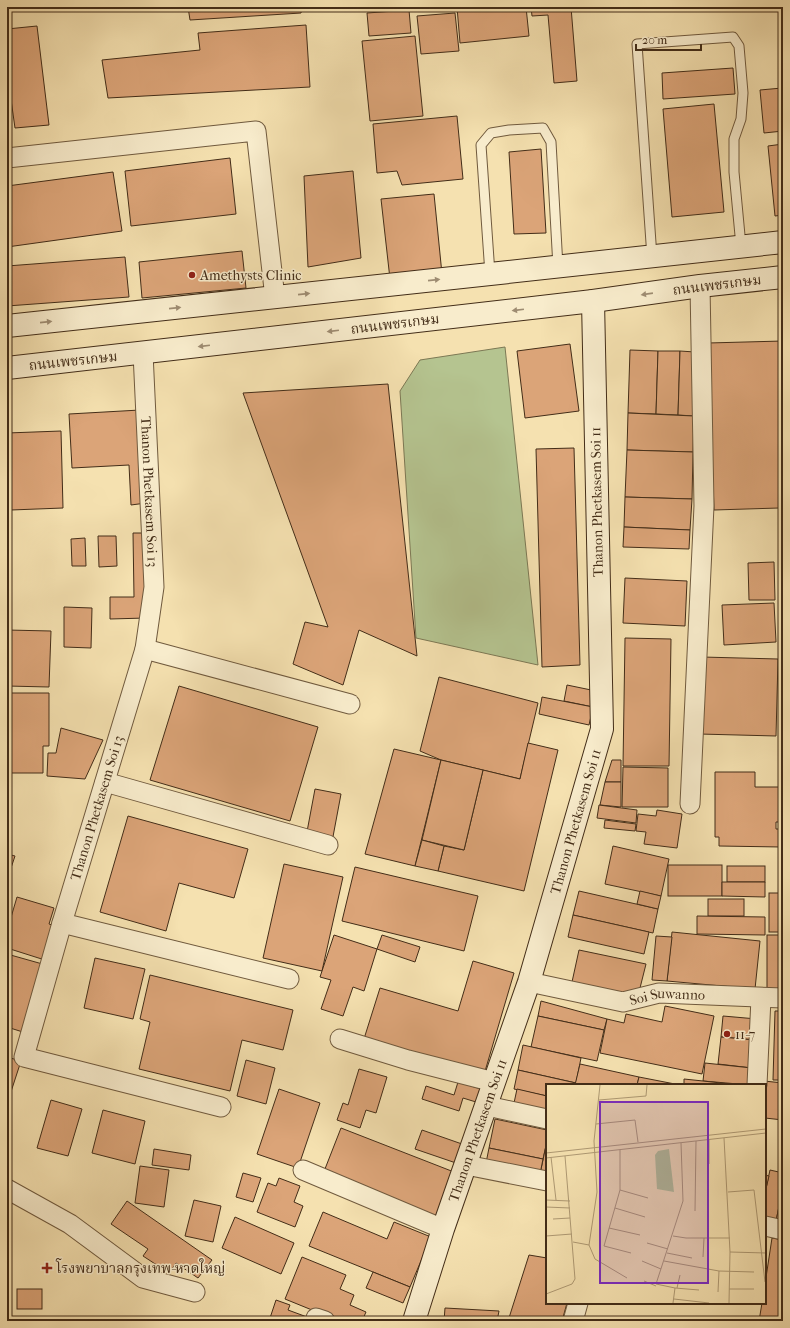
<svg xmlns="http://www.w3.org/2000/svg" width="790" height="1328" font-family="'IM FELL French Canon','Noto Serif Thai',serif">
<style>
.green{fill:#b5c490;stroke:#7c7854}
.building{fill:#dba478;stroke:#432d18}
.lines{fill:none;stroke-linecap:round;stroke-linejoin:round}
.lane-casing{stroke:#705a3e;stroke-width:11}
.street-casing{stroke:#705a3e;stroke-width:21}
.secondary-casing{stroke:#432d18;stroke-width:24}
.lane{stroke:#f8eccc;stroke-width:9}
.street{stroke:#f8eccc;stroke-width:19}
.secondary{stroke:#f8eccc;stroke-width:22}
.oneway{fill:#9e8c72}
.poi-dot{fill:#8f2418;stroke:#f8eccc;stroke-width:1.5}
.labels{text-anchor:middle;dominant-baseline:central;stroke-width:3;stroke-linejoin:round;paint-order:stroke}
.poi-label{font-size:14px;fill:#432d18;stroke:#f8eccc;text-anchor:start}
.street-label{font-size:14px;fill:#432d18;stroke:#f8eccc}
.inset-road{fill:none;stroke:#ae9973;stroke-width:1}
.view{fill:#7b2cbf;fill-opacity:0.15;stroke:#7b2cbf;stroke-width:2}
.inset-edge{fill:none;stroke:#432d18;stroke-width:2}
</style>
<rect width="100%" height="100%" fill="#f5e1b0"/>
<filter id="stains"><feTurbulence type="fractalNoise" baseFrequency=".005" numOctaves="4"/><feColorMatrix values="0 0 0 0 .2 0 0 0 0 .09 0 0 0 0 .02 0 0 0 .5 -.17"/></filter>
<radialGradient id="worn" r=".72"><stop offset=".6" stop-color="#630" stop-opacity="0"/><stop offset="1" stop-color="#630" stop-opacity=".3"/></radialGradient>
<path class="green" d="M505,347L538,665L416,638L400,391L420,360Z"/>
<g class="building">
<path d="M188,7H302L301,13L190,20Z"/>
<path d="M457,7H486V11L496,10V7H526L529,36L460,43Z"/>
<path d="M531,7H571L577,81L554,83L548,15L532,16Z"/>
<path d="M409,10L411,33L369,36L367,13Z"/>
<path d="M455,13L459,51L421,54L417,16Z"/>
<path d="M306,25L310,87L108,98L102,60L200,50L198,33Z"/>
<path d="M37,26L49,125L15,128L7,71V29Z"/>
<path d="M415,36L423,116L370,121L362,41Z"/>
<path d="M733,68L735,94L663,99L662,73Z"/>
<path d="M782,88L783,131L764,133L760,90Z"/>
<path d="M714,104L724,212L672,217L663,109Z"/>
<path d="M457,116L463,179L402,185L397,171L377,173L373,124Z"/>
<path d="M783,144V215L775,216L768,146Z"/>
<path d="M541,149L546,233L514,234L509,152Z"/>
<path d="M230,158L236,214L131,226L125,171Z"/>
<path d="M353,171L361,258L308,267L304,176Z"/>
<path d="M113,172L122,231L7,247V186Z"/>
<path d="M434,194L442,274L390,279L381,199Z"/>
<path d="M242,251L246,288L142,298L139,262Z"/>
<path d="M125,257L129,297L7,306V266Z"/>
<path d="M783,341V630L779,508L714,510L708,343Z"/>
<path d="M570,344L579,411L525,418L517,351Z"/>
<path d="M630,350L658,351L656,414L628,413Z"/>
<path d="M658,351H680L678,415L656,414Z"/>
<path d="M680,351L695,352L694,416L678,415Z"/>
<path d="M388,384L417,656L359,630L343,685L293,664L305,622L328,627L243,393Z"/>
<path d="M140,410L146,503L131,505L129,465L72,468L69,414Z"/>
<path d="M628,413L694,416L693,452L627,450Z"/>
<path d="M61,431L63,508L11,510L7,487V433Z"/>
<path d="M574,448L580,665L542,667L536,449Z"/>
<path d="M627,450L693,452L692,499L625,497Z"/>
<path d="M625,497L692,499L690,530L624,527Z"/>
<path d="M624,527L690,530L689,549L623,547Z"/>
<path d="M133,533H145L146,618L110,619V597H134Z"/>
<path d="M98,536H116L117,566L99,567Z"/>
<path d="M85,538L86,566H72L71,539Z"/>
<path d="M774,562L775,600H749L748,563Z"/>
<path d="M625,578L687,581L685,626L623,623Z"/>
<path d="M774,603L776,642L724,645L722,605Z"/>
<path d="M64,607L92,608L91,648L64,647Z"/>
<path d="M7,630L51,631L49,687L7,686Z"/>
<path d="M625,638L671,639L669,766H623Z"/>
<path d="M702,657L778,659L776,736L699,734Z"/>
<path d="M439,677L538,703L520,779L441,760L420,751Z"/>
<rect x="782" y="677" width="1" height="21"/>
<path d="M567,685L596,691L593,707L564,701Z"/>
<path d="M179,686L318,727L290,821L150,780Z"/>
<path d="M7,693H49V746H43V773H7Z"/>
<path d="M542,697L593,707L589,725L539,714Z"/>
<path d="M61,728L103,740L85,779L47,776L48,753H56Z"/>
<path d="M528,743L558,750L524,891L438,871L444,846L464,850L483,770L520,779Z"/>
<path d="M394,749L441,760L415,866L365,854Z"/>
<path d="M441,760L483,770L464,850L422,840Z"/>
<path d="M612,760H621V782H605Z"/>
<path d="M623,767L668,768V807H622Z"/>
<path d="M715,772H755V787H783V822H776V829H781V847L719,846V837H715Z"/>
<path d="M605,782H621V807L600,805Z"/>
<path d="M315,789L341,794L332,842L306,837Z"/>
<path d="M599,805L637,810L636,823L597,818Z"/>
<path d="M657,810L682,814L677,848L644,844L646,832L636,831L638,814L656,816Z"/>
<path d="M128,816L248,849L234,898L179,883L166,931L100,912Z"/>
<path d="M605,820L636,824L635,831L604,828Z"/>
<path d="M422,840L444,846L438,871L415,866Z"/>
<path d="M613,846L669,859L661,896L605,884Z"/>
<path d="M7,854L15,856L7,880Z"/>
<path d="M284,864L343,877L322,971L263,958Z"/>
<rect x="668" y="865" width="54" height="31"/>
<rect x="727" y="866" width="38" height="16"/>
<path d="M355,867L478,896L464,951L342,921Z"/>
<path d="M722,882H765V897L722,896Z"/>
<path d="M579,891L658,909L653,933L573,915Z"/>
<path d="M640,891L661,896L658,909L637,904Z"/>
<rect x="769" y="893" width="14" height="39"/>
<path d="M17,897L54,908L49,924L58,927L48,961L7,948V931Z"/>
<rect x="708" y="899" width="36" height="17"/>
<path d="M573,915L649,932L644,954L568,937Z"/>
<path d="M697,916L765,917V935L697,934Z"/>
<path d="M672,932L760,941L755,989L667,981Z"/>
<path d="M334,935L377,949L364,991L353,987L343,1016L321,1009L331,980L320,977Z"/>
<path d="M382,935L420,947L415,962L377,949Z"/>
<rect x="767" y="935" width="16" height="56"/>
<path d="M656,936L672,937L667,981L652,980Z"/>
<path d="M579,950L646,964L638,996L572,982Z"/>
<path d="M7,954L46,965L26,1033L7,1027Z"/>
<path d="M95,958L145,969L133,1019L84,1008Z"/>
<path d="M473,961L514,973L483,1078L363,1042L380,988L458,1011Z"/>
<path d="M150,975L293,1010L283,1050L242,1040L230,1091L139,1069L150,1022L140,1019Z"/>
<path d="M541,1001L607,1019L604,1030L538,1016Z"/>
<path d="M665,1006L714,1016L702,1074L600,1053L607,1019L624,1023L626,1014L662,1022Z"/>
<path d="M775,1011H783V1080H773Z"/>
<path d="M538,1016L604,1030L597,1061L531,1047Z"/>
<path d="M723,1016L757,1019L755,1040L721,1037Z"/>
<path d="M721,1037L755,1040L752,1068L718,1064Z"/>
<path d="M523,1045L581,1058L576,1083L518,1070Z"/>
<path d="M7,1057L21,1061L7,1104Z"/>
<path d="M246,1060L275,1068L266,1104L237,1096Z"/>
<path d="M705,1063L752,1068L750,1085L703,1081Z"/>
<path d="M580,1064L639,1077L637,1085H575Z"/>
<path d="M359,1069L387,1077L376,1113L366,1110L360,1128L337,1120L343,1103L348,1105Z"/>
<path d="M518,1070L576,1083L575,1085H547V1096L514,1089Z"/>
<path d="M639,1077L680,1085H637Z"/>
<path d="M684,1079L703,1081L739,1085H684Z"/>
<path d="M764,1081L783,1083V1120L765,1118V1085Z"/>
<path d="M458,1082L481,1089L476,1102L463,1098L459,1111L422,1099L426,1086L454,1095Z"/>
<path d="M279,1089L320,1103L298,1168L257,1154Z"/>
<path d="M517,1089L547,1096V1110L514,1103Z"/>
<path d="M51,1100L82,1109L68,1156L37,1148Z"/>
<path d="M103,1110L145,1121L135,1164L92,1153Z"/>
<path d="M495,1119L547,1130V1141L543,1159L489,1148Z"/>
<path d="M341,1128L454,1172L435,1218L323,1174Z"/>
<path d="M422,1130L462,1144L456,1163L415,1149Z"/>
<path d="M547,1141V1175L540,1174Z"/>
<path d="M489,1148L543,1159L540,1174L486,1163Z"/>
<path d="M154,1149L191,1155L189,1170L152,1165Z"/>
<path d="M140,1166L169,1170L164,1207L135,1203Z"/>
<path d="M770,1170L783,1173V1187L776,1221L765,1218V1193Z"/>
<path d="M243,1173L261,1178L253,1202L236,1197Z"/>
<path d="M765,1175L769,1176L765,1193Z"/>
<path d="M279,1178L300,1186L294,1202L303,1206L295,1227L257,1212L268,1183L276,1186Z"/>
<path d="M783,1187V1222L776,1221Z"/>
<path d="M194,1200L221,1206L213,1242L185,1236Z"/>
<path d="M127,1201L212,1260L198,1278L176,1263L169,1273L143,1256L148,1249L111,1224Z"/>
<path d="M323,1212L387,1239L394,1222L431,1237L410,1287L309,1246Z"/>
<path d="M235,1217L294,1243L281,1274L222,1248Z"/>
<path d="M772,1238L783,1240V1321H759L762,1303H765V1284Z"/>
<path d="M529,1255L547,1258V1303H567L562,1321H508Z"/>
<path d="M302,1257L346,1275L340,1289L354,1295L350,1305L366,1312L362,1321H339L285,1299Z"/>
<path d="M373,1272L410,1287L403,1303L366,1288Z"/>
<rect x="17" y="1289" width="25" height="20"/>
<path d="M276,1300L290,1305L288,1310L307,1317L305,1321H269Z"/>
<path d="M445,1308L499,1311L497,1321H444Z"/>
</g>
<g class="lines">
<defs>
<g id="lane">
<path d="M652,257L637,44L733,37L739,46L743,93L741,119L734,139V172L741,246"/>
<path d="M490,274L481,145L491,133L509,130L543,128L551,142L558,267"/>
</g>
<g id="street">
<path d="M7,158L256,131L275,298"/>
<path id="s1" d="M143,353L154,587L145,649L62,923L24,1057L221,1107"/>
<path d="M145,649L350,704"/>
<path d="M105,782L328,845"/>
<path d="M690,804L704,506L700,286"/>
<path d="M62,923L289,979"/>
<path id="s2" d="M529,982L623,1002L659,993L783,998"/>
<path d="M340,1039L408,1060L494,1082"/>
<path d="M757,1085L761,998"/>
<path d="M487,1106L547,1119"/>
<path d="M466,1165L547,1181"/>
<path d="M303,1170L443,1229"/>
<path d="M7,1189L70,1224L143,1278L195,1292"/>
<path d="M765,1226L783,1230"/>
<path d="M316,1318L325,1321"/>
<path d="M573,1321L578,1303"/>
</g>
<g id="secondary">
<path d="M7,326L490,274L783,242"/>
<path d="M7,368L593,301L700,286L783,277"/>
<path id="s3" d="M414,1321L443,1229L529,982L602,729L593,301"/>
</g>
</defs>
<use href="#lane" class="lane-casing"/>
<use href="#street" class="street-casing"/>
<use href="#secondary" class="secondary-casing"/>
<use href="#lane" class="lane"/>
<use href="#street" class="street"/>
<use href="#secondary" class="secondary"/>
</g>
<defs><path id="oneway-solid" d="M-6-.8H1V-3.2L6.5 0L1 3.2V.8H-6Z"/></defs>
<g class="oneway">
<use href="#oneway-solid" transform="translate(434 280) rotate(-6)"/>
<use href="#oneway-solid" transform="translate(304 294) rotate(-6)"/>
<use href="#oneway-solid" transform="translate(647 294) rotate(172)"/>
<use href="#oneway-solid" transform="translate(175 308) rotate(-6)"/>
<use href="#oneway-solid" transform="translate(518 310) rotate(173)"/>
<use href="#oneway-solid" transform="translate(46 322) rotate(-6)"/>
<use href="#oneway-solid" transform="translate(333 331) rotate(173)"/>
<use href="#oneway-solid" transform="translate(204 346) rotate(173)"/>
</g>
<g class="poi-dot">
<circle cx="192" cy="275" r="4"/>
<circle cx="727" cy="1034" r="4"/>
<path d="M45 1262h4v4h4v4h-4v4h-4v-4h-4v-4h4z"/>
</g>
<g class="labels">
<g class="poi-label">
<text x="200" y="275">Amethysts Clinic</text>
<text x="735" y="1034">11-7</text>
<text x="56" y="1268">โรงพยาบาลกรุงเทพ-หาดใหญ่</text>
</g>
<g class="street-label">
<text transform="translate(717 285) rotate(-7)">ถนนเพชรเกษม</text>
<text transform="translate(395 324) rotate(-7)">ถนนเพชรเกษม</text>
<text transform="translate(73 361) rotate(-6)">ถนนเพชรเกษม</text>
<text stroke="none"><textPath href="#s1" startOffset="139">Thanon Phetkasem Soi 13</textPath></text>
<text transform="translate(597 502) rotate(-91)">Thanon Phetkasem Soi 11</text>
<text transform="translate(97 808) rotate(-73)">Thanon Phetkasem Soi 13</text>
<text stroke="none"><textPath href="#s3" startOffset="525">Thanon Phetkasem Soi 11</textPath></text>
<text stroke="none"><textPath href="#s2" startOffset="141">Soi Suwanno</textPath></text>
<text stroke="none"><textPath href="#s3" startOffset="201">Thanon Phetkasem Soi 11</textPath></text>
</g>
</g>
<g transform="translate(546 1084)">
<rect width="220" height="220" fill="#f5e1b0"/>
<path d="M123,65L128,108L111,105L109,71L112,67Z" fill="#b5c490"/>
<path class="inset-road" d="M53,16L100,12L101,1M50,40L89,36L92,58M178,54L184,168L183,219M163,55V80M74,66V106L58,162L85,169M0,69L220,45M5,73L10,116M0,74L220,49M74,106L102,114M182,108L208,106L219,198M0,116L24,117M0,123L24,124M69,124L99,133M149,127L150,57M7,135L24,134M63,144L94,151M0,152L26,150M127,152L140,154H184M27,158L43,161L51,108L48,57L54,1M101,159L122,165M43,161L49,175L81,194M184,168L220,169M121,169L146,174M157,173L158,154M96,177L115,185M118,177L173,187L208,188M98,197L110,202M129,204L153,206M131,204L134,191M183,205H208M172,208L173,187M0,210L26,200L29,195L19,72M128,215L163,219M127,219L129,204L110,200L137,117L135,59"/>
<path class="view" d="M54,18H162V199H54Z"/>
<rect width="220" height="220" class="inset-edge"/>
</g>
<rect width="790" height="1328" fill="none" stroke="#f5e1b0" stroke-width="24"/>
<rect x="8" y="8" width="774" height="1312" fill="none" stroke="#432d18" stroke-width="2"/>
<rect x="12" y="12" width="766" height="1304" fill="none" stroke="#432d18"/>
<path d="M636 44v6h65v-6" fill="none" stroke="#432d18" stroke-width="2"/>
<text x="642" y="44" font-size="12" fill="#432d18" stroke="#f8eccc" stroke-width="3" paint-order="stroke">20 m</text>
<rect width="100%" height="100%" filter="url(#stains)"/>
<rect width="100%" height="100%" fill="url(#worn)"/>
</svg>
